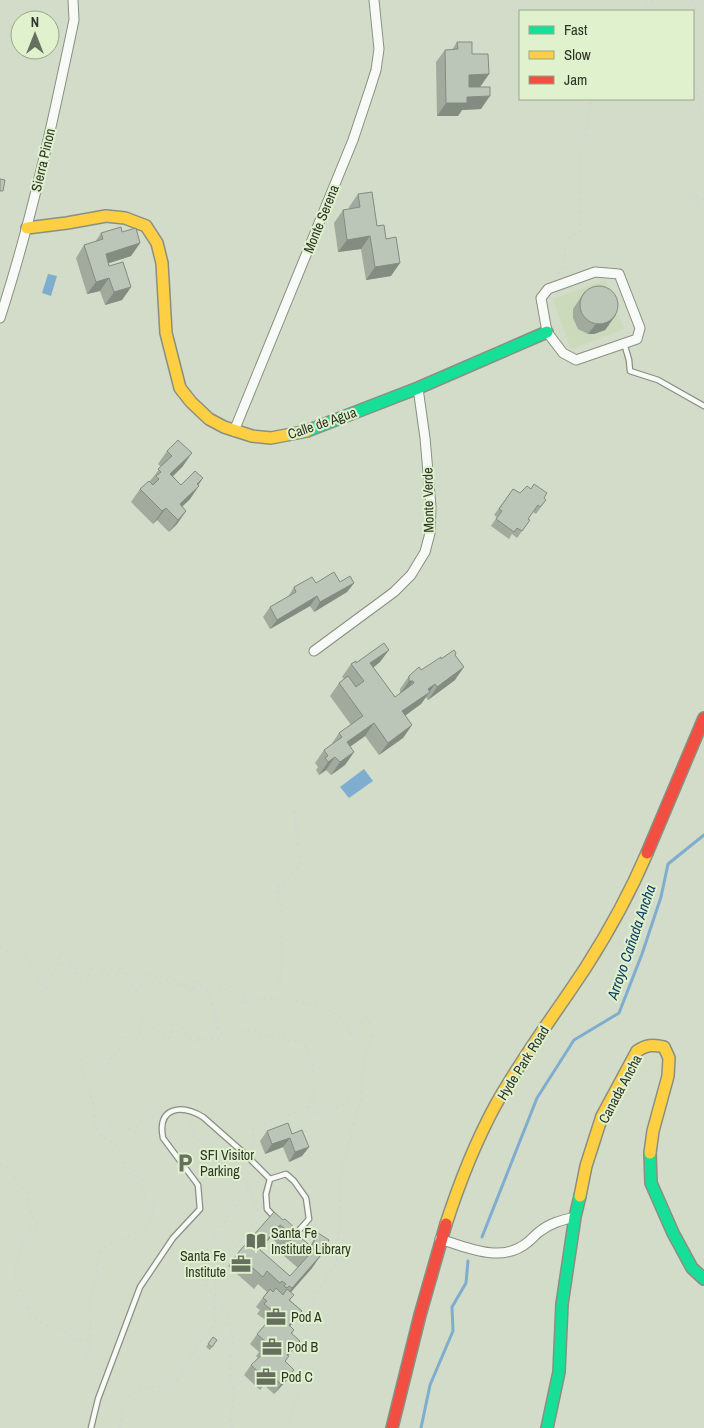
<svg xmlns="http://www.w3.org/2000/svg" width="704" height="1428" font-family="'Archivo Narrow',sans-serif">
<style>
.built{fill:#cadaba}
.water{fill:#7fadd0}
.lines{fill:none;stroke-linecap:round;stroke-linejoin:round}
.stream{stroke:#7fadd0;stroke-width:3}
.lane-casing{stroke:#899081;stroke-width:7}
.street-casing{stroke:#899081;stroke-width:11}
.fast-casing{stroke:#899081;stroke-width:14}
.slow-casing{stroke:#899081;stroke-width:14}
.jam-casing{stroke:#899081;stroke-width:14}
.path{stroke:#d3d6d0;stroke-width:2;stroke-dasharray:2.5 4;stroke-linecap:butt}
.lane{stroke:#f8faf7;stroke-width:4.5}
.street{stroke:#f8faf7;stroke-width:9}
.fast{stroke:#16e098;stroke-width:11}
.slow{stroke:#ffcf43;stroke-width:11}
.jam{stroke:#f24e42;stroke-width:11}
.wall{fill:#a2aa9e;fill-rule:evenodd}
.shaded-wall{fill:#848b81}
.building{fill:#bcc6b8;stroke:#848b81;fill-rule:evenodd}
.labels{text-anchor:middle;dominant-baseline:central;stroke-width:4;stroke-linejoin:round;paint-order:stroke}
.street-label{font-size:14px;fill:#2e3527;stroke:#dff1cd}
.poi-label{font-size:14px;fill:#2e3527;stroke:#dff1cd;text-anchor:start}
.water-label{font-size:15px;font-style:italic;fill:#0f3d64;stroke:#dff1cd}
</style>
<rect width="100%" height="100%" fill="#d2dcc8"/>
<path class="built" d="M605,280L624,329L571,349L553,299Z"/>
<g class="water">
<path d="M48,274L57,276L51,296L42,293Z"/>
<path d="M364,769L373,781L349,798L340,787Z"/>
</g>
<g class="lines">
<g class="stream">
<path d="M482,1237L537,1098L574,1040L619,1013L642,954L661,897L668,864L704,835"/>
<path d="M421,1428L430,1385L453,1331L452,1307L466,1283L468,1261"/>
</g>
<defs>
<g id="lane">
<path d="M624,343L629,360L630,371L658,380L704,406"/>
<path d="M286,1174L294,1181L306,1198L309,1219L293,1237L267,1209L266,1194L270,1179Z"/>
<path d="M91,1428L98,1399L140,1287L173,1238L200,1209L198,1185L163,1138C157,1107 181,1104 203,1117L245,1154L270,1179"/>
</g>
<g id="street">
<path d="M595,272L619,274L640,328L637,339L576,360L563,353L547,332L541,298L548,289Z"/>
<path d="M0,318C32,220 53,120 74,20L73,0"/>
<path d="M234,431L353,140L370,89L376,70L379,49L374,0"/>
<path d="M314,651L394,592L411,575L425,552L430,533L431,507L425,438L418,388"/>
<path d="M440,1239C468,1248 502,1264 528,1242C532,1239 535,1235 539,1232C550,1223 562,1220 575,1217"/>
</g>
<g id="fast">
<path d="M307,431L418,388L547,332"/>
<path d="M650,1153L651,1183L673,1233L692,1268L704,1279"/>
<path d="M547,1428L559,1372L562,1304L575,1217L580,1196"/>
</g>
<g id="slow">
<path d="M27,228L67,223L106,216L125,218L146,226L157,243L162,263L166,333L180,388L191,402L209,419L224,427L252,436L271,438L307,431"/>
<path d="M580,1196L586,1166L602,1116L637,1051C646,1045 653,1044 664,1047L669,1058L668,1076L653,1131L650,1153"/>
<path d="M446,1224C459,1184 475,1143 495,1106C522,1057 556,1013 586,967C609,931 630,893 647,853"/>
</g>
<g id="jam">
<path d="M647,853L704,718"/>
<path d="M392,1428L420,1315L446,1224"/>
</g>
</defs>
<use href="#lane" class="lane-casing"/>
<use href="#street" class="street-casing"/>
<use href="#fast" class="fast-casing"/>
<use href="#slow" class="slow-casing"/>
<use href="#jam" class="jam-casing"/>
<g class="path">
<path d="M691,0L704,13"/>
<path d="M641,11L653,0"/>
<path d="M693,75L704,122"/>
<path d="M704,199L690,195L704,216"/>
<path d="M558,274L565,264V240L580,231L581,200L580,152L586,135L591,99"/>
<path d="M0,947L7,951L18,954L28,959L35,974L42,983V990L43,991L45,990L49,978L53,974L58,966L60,953C62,954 63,953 64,954C70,958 78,978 83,985L86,984L87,982L94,962L105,971L109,977L114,979L121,966L124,968L128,981L138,990L140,988L148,972L152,973L162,986H165L167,984V977L171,975L180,986H182L184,982L188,990L192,991L193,990V982L194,980H197C202,988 214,1005 216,1014C216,1018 216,1023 216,1027L219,1029L223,1037"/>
<path d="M280,984L283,915L277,888L300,866L293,802"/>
<path d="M200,985L207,989L223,988L238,996L244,997L241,1004C264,992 319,1002 339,1017C345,1021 349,1030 352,1036L362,1021L366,1018L370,1024L372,1038L366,1049L362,1079L361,1101L354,1122L341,1174L338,1252L335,1264L315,1296L303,1346L298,1373L299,1392L292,1413L285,1428"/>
<path d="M308,1106L315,1114H320L350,1102L362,1099"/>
<path d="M101,1136L114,1124L136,1132L139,1122L148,1120L162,1107"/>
<path d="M0,1164L7,1167L19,1184L26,1192L28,1196V1206L34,1220L39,1224V1225L29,1231L27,1234C22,1246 16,1260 15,1273C14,1280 24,1297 27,1303C28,1315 41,1325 52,1328C59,1330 53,1326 60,1329C70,1334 76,1347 88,1339"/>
<path d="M209,1176L234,1171"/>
<path d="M87,1362C88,1352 89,1342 90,1331C92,1321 89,1311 90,1300C91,1294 95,1288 96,1282C98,1271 95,1261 101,1252C103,1248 108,1245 113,1243C138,1229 153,1237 153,1201L150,1203L145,1200L142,1180L127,1172L122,1153L118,1148L114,1144L101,1136L98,1130L95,1123L94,1105L81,1064L83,1058L90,1057L102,1067H107C110,1055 113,1059 118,1051C123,1046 124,1039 125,1032H127L132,1039H136L139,1036L142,1023L144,1021L150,1024L165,1038H168L171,1036L173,1024L177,1023L190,1040L197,1043L200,1038L220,1039L236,1031L242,1032L251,1030C262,1033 265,1041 277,1033L291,1042L300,1040L303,1042L313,1067L315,1086L312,1102L303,1110L253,1128L254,1145L251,1148"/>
<path d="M120,1428C122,1418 123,1402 130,1395C142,1381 164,1392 177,1381C182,1376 184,1370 187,1364C194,1352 202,1335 214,1326L216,1264L220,1258L228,1249L235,1247L259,1218L257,1209L243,1176L227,1168L220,1163L213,1153H207L203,1149L202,1143L194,1137L189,1119"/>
<path d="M232,1428L231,1419L234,1392L230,1372V1364L233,1338L226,1311L216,1296L207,1287L201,1273L202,1263L209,1245L248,1188"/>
</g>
<use href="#lane" class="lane"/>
<use href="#street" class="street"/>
<use href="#fast" class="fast"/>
<use href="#slow" class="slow"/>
<use href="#jam" class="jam"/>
</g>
<g class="wall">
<path d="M457,42L472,54L489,74L480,87L481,109L462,110L458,116H437L436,62L445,50H452Z"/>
<path d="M358,194L377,226L391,276L366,280L361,249L338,252L334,223L343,210L349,209V207Z"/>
<path d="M122,232L140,243L131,256L109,263V266L131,287L122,300L105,305L100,291L87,294L76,258L84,245L95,242L101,233Z"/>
<path d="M585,291L609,325L605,330L594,334H588L578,329L573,318V309Z"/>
<path d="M167,451L183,466L173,476L181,485L203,478L190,499L182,507L186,511L177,524L169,532L157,520L153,524L131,502L140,489L150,481L161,467L158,464Z"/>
<path d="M513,489L520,493L544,498L546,500L536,514L533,512L528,519L530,520L517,538L512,534L509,539L491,526L497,517L494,515Z"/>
<path d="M340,582L354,583L347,592L314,612L310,606L270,629L263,617L270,607L288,597L294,587L316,583Z"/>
<path d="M456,653L455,655V680L428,700L426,697L421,704L405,715L412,725L403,738L379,755L365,736L350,747L354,752L345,765L331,775L326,770L319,775L316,770L318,767L315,763L324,750L331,745L339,733L351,725L330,696L339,683L344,679L342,677L351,664L380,662L373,668L395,697L400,694V689L409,676L421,670L441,659Z"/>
<path d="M267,1131L292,1134L309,1147L302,1156L289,1162L283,1147L265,1154L260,1141Z"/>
<path d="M274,1212L294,1232L310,1246L318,1233L321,1255L312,1268L291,1292L294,1295L290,1300L302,1311L290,1326L294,1330L292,1334L300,1341L288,1356H289L285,1362L294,1370L288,1379L274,1394L264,1385L260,1390L244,1375L251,1365L258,1358L256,1356L259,1352L250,1344L267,1321L257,1314L260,1310L256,1307L267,1292L258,1284L254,1289L228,1266L237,1254ZM271,1237L277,1243L274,1247L298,1268L290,1276L260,1250Z"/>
<path d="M213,1337L217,1340L210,1350L206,1347Z"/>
</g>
<g class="shaded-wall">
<path d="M489,74L480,87L460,88L469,75Z"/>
<path d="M490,96L481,109L462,110L458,116H437L446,103L467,97Z"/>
<path d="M370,236L361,249L338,252L347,240Z"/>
<path d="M140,243L131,256L97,267L106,254Z"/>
<path d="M400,263L391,276L366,280L375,267Z"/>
<path d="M109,278L100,291L87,294L96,282Z"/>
<path d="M131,287L122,300L105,305L114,292Z"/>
<path d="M616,315L605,330L594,334H588L595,325Z"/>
<path d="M192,453L183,466L162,487L170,474Z"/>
<path d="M203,478L194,490L199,486L190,499L173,515L180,504L197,484Z"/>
<path d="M166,508L157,520L153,524L162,511Z"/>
<path d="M186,511L177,524L169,532L178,520Z"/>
<path d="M354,583L347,592L314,612L320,602Z"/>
<path d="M317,596L310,606L270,629L277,620Z"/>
<path d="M389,650L380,662L361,676L370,663Z"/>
<path d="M464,667L455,680L428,700L437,687Z"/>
<path d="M409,681H413L404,694H400Z"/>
<path d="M435,684L421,704L394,724L402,711L428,689Z"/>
<path d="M374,723L365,736L338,755L347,742Z"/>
<path d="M412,725L403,738L379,755L388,743Z"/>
<path d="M354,752L345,765L331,775L340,762Z"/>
<path d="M335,757L326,770L319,775L328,762Z"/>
<path d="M290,1138L283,1147L265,1154L272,1144Z"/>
<path d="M309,1147L302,1156L289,1162L295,1152Z"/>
<path d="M280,1225L271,1237L250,1261L259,1249Z"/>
<path d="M321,1255L312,1268L283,1301L292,1288Z"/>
<path d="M302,1311L295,1320L283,1335L289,1325Z"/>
<path d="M300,1341L293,1350L280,1364L287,1355Z"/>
<path d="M294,1370L288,1379L274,1394L281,1384Z"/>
</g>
<g class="building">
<path d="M457,42H472V54H488L489,74L469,75V87H490V96L467,97V103H446L445,50L458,49Z"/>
<path d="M0,179L5,180L3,191H0Z"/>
<path d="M372,192L377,226L384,225L386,239L396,237L400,263L375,267L370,236L347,240L343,210L360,207L358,194Z"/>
<path d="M121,227L122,232L136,228L140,243L106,254L109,266L123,262L131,287L114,292L109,278L96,282L84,245L103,239L101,233Z"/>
<circle cx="599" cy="305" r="19"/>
<path d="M178,440L192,453L170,474L181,485L195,471L203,478L197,484L199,486L180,504L186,511L178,520L166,508L162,511L140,489L149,481L153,485L159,479L156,476L161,472L158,469L172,456L167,451Z"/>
<path d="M534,484L547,493L544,498L546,500L540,507L538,505L528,519L530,520L522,531L517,528L514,532L496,519L502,511L499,509L513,489L520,493L527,486L531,489Z"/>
<path d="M334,572L340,582L350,576L354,583L320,602L317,596L277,620L270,607L296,592L294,587L312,577L316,583Z"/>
<path d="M384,643L389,650L370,663L395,697L414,683L413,681H409V676L419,667L421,670L441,657V659L454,650L456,653L455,655L464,667L437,687L435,684L428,689L430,692L402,711L412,725L388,743L374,723L347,742L354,752L340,762L335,757L328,762L325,758L328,756L324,750L342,737L339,733L363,716L339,683L348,676L356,687L364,681L351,664L356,661V663Z"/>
<path d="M288,1123L292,1134L302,1130L309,1147L295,1152L290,1138L272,1144L267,1131Z"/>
<path d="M274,1212L283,1220L285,1219L296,1229L294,1232L321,1255L292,1288L289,1286L287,1288L284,1286L286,1284L282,1281L280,1283L267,1271L263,1277L237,1254ZM280,1225L287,1230L283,1234L308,1256L290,1276L259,1249Z"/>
<path d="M318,1233L329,1240L320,1255L311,1247Z"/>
<path d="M276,1288L283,1295L287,1289L294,1295L289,1300L302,1311L289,1325L294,1330L291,1333L300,1341L287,1355L289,1356L285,1361L294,1370L281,1384L271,1375L267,1380L251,1365L267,1350L263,1346L266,1342L257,1334L272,1317H271L274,1312L264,1304L267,1301L263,1298L270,1289L273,1292Z"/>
<path d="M213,1337L217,1340L212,1347L208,1344Z"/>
</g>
<defs>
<symbol id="parking-bare" viewBox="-9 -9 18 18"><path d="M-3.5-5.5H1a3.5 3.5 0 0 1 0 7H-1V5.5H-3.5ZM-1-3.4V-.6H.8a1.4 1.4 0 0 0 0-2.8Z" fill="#676f5f" stroke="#dff1cd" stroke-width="2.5" paint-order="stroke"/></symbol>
<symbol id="library-bare" viewBox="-9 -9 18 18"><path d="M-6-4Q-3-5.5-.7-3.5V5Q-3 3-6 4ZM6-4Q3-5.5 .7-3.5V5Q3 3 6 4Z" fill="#676f5f" stroke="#dff1cd" stroke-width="2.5" paint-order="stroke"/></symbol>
<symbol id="office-bare" viewBox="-9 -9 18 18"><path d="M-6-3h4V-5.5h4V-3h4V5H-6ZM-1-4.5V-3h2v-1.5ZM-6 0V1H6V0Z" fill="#676f5f" stroke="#dff1cd" stroke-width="2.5" paint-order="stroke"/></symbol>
</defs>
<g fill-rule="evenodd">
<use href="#parking-bare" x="171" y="1149" width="28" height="28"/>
<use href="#library-bare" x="242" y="1227" width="28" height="28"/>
<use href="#office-bare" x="227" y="1250" width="28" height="28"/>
<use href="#office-bare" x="262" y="1303" width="28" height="28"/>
<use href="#office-bare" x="258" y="1333" width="28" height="28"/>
<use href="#office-bare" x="252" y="1363" width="28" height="28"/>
</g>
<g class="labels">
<g class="street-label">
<text transform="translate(43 160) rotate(-77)">Sierra Pinon</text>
<text transform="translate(321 219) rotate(-68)">Monte Serena</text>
<text transform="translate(322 423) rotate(-19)">Calle de Agua</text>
<text transform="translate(428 500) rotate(-91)">Monte Verde</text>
<text transform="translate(523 1063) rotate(-58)">Hyde Park Road</text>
<text transform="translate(620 1089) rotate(-62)">Canada Ancha</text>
</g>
<g class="poi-label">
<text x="200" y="1155">SFI Visitor<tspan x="200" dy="16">Parking</tspan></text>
<text x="271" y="1233">Santa Fe<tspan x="271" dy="16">Institute Library</tspan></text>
<text x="226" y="1256" text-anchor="end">Santa Fe<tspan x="226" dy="16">Institute</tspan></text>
<text x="291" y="1317">Pod A</text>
<text x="287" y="1347">Pod B</text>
<text x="281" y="1377">Pod C</text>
</g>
<g class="water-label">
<text transform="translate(631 942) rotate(-71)">Arroyo Cañada Ancha</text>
</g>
</g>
<rect x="519" y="10" width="175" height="90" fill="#dff1cd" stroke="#98a68b"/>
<rect x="529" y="26" width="25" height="8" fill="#16e098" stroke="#98a68b"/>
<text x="564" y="35" font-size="15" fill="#2e3527">Fast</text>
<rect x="529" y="51" width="25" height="8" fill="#ffcf43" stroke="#98a68b"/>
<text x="564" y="60" font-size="15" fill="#2e3527">Slow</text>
<rect x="529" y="76" width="25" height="8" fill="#f24e42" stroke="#98a68b"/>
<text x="564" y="85" font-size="15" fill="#2e3527">Jam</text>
<g transform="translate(35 35)"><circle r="24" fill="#dff1cd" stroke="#98a68b"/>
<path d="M0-4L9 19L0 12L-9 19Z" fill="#676f5f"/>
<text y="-8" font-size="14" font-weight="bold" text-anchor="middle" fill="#2e3527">N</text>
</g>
</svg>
